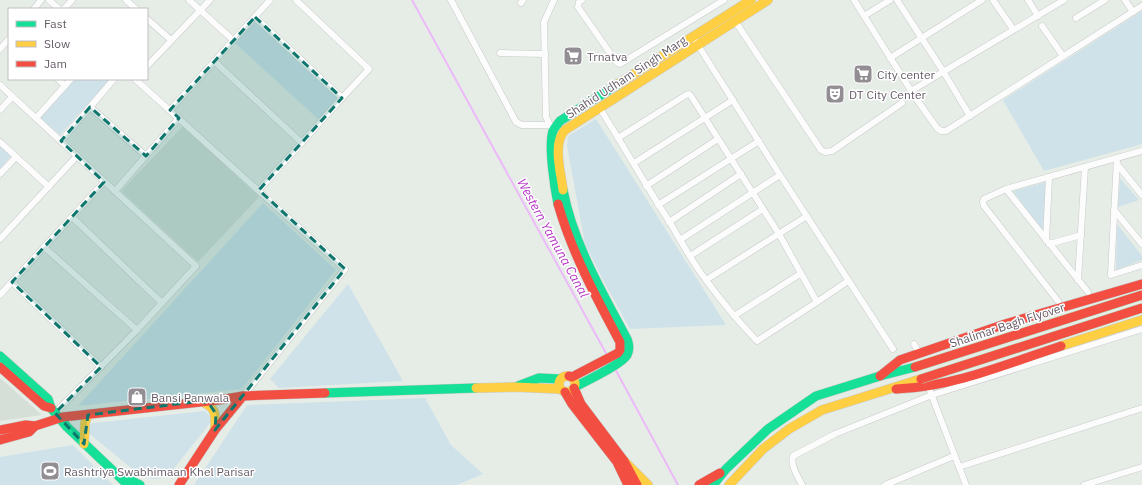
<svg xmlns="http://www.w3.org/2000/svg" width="1142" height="485" font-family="'IBM Plex Sans',sans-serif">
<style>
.education{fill:#d5dfd7}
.green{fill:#cfe2e9}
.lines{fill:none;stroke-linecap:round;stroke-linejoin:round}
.stream{stroke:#ecbaf8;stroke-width:2}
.street-casing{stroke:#c9cac9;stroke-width:7}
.fast-casing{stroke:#c8c9c9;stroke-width:10}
.slow-casing{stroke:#c8c9c9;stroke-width:10}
.jam-casing{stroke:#c8c9c9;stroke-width:10}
.street{stroke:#fbfcfb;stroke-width:6}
.fast{stroke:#16e098;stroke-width:9}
.slow{stroke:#ffcf43;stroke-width:9}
.jam{stroke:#f24e42;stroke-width:9}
.jam-bridge-casing{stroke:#b2d7b6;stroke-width:10;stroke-linecap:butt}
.jam-bridge{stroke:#f24e42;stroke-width:9}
.marked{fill:#0f766e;fill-opacity:0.2;stroke:#0f766e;stroke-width:3;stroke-dasharray:8 5;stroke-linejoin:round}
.labels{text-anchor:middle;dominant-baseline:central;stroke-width:3;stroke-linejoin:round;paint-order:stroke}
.poi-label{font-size:12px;fill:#655b66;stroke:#fff;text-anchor:start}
.street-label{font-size:12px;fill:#655b66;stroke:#fff}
.water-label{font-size:13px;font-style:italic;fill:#b737c6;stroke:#fff}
</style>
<rect width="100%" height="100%" fill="#e6ede7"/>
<g class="education">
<path d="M183,126L259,197L198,262L121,191Z"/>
<path d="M0,378L42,415L0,421Z"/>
</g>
<g class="green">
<path d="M1142,11V144L1044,171L1003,100Z"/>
<path d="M255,22L339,98L319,120L235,43Z"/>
<path d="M75,79H110L60,135L40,118Z"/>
<path d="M596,119L726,325L630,329L603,280L585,244L567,146L568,136Z"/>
<path d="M0,146L11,156L0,169Z"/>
<path d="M1120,178L1139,200L1118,207Z"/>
<path d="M1046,182L1043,232L1013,191Z"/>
<path d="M263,203L336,270L242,389L78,406Z"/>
<path d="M1117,224L1142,256V260L1116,270Z"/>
<path d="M348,284L403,381L279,388L270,379Z"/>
<path d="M425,398L451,445L483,474L457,485H194L247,405Z"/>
<path d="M205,411L211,417V422L168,476C158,480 151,480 141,476L86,431L87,425L93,423Z"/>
<path d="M73,445L113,485H0V457Z"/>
</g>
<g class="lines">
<g class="stream">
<path d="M412,0L607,355"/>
<path d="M614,367L678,485"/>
</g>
<defs>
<g id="street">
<path d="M49,0L59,9"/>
<path d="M126,0L136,9"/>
<path d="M189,0L233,40"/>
<path d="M451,0L516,122L522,125H550"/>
<path d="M582,0L579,2L578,7L617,63L620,64L724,0"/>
<path d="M854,0L915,97L937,128L941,131H946L1142,6"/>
<path d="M897,0L943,71L970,116"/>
<path d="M993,0L1013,29"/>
<path d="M1028,0L1038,16"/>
<path d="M1125,0L1133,12"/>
<path d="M521,3L523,0"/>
<path d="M34,9L41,0"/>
<path d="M64,9L72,0"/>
<path d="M864,16L890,0"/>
<path d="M255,17L342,98L369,69L296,0"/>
<path d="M1076,18L1105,0"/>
<path d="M147,19L171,40"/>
<path d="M735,21L821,150L825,152L832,151L902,103"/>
<path d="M1042,26L1063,56"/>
<path d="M696,42L780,175L893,349"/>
<path d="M0,49L9,39"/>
<path d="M500,53L545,54"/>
<path d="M890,58L982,0"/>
<path d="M214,61L302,143"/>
<path d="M147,66L210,0"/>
<path d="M58,79L65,86"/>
<path d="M135,79L345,269L243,396"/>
<path d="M0,85L196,266L137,330L55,413"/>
<path d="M911,91L1064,0"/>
<path d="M90,107L146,156"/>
<path d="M599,107C623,145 645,184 669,221C681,241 692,262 706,280C722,302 739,322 757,341L817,302L779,234L691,96L689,94L686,95L618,138"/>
<path d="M0,110L12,97"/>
<path d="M170,110L270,0"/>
<path d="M36,118L71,79"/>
<path d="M551,127L546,117L544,22L554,0"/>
<path d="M61,141L114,79"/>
<path d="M0,142L49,187"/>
<path d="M1117,158L1111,275L1142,265"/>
<path d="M634,163L733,100"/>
<path d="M1117,164L1142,195"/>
<path d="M0,174L16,157"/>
<path d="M646,186L718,139"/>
<path d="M1006,189L1088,292"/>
<path d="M259,190L342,98"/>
<path d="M115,191L179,118"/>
<path d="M658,205L759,141"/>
<path d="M1114,210L1142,244"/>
<path d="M72,217L162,303"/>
<path d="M669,222L741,174"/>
<path d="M0,239L77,156"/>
<path d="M680,240L780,175"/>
<path d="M1046,240L1049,177"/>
<path d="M1049,244L1081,235"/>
<path d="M44,247L137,330"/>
<path d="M690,256L763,209"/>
<path d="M706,280L807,216"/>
<path d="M1078,280L1085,167"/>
<path d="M12,282L101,367"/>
<path d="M0,295L104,182"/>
<path d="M1058,301L984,206L983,202L984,199L1006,189L1142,151"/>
<path d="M817,302L848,281"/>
<path d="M734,316L800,274"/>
<path d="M914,344L919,353"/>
<path d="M930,391L966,485"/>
<path d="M959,467L1142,408"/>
<path d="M802,485C798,476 790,466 793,456L835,434L932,395L1142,329"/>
<path d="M885,485L954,456"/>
<path d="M1084,485L1142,467"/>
</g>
<g id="fast">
<path d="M563,190C573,243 602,292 627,339C629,344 630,349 627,355C622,364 586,381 575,387"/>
<path d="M558,204C555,189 548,146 553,131C554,128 558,124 560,121L618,84"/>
<path d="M0,356L48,399L51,408L67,427L128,485"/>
<path d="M518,386L539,378L560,379"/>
<path d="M325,393L476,388"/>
<path d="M124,477L140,485"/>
<path d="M713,485L726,469L768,429L816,396L880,376L915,367"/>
</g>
<g id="slow">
<path d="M618,84L751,0"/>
<path d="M563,190C561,173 552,143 565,130L768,0"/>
<path d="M1061,346L1142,320"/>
<circle cx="567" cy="384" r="8"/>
<path d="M476,388L515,387L560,389"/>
<path d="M201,401C216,408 216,413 215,429"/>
<path d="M84,444L85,423L88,415"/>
<path d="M624,461L648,485"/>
<path d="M729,485L763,449L789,429L822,410L921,379"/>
</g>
<g id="jam">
<path d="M558,204C572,253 596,297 620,342V350L618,353L572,377L569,376"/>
<path d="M0,367L44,406L51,408"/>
<path d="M880,376L900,360L1005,324L1142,284"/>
<path d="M574,388L581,404L624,461L637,485"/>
<path d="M896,389C953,387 1007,364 1061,346"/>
<path d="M565,392L572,404L617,462L628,485"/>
<path d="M0,430L26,425L35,426L63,417L219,400L243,396L325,393"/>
<path d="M0,440L29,432L35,426"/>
<path d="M179,485L215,430L243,396"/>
<path d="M699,485L720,473"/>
</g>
</defs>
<use href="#street" class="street-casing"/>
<use href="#fast" class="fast-casing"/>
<use href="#slow" class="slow-casing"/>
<use href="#jam" class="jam-casing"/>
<use href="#street" class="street"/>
<use href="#fast" class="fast"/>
<use href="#slow" class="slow"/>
<use href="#jam" class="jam"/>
<defs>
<g id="jam-bridge">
<path d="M915,367L1142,295"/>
<path d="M921,379L1142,308"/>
</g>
</defs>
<use href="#jam-bridge" class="jam-bridge-casing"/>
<use href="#jam-bridge" class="jam-bridge"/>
</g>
<path class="marked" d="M255,17L342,98L259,190L345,269L215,430L216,414L210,405L201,401L88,415L84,444L55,413L101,367L12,282L104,182L61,141L90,107L146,156L179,118L170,110Z"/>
<defs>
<symbol id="supermarket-square" viewBox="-11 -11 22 22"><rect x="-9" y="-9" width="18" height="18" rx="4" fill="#928e93" stroke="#fff"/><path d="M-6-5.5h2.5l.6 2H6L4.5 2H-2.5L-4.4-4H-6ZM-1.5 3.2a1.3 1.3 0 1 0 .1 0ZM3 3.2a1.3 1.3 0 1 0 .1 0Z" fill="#fff"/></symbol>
<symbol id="theatre-square" viewBox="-11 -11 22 22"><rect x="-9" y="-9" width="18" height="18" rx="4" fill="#928e93" stroke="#fff"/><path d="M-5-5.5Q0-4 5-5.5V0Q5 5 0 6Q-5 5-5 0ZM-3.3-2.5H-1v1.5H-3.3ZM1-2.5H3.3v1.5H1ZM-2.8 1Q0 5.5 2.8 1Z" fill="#fff"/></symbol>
<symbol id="shop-square" viewBox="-11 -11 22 22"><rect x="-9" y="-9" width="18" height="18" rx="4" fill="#928e93" stroke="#fff"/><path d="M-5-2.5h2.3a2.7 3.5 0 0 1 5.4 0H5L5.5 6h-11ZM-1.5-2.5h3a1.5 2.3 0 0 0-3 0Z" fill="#fff"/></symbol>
<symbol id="stadium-square" viewBox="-11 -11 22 22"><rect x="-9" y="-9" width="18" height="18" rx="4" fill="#928e93" stroke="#fff"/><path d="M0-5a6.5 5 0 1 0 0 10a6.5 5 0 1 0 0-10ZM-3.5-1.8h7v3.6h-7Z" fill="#fff"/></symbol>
</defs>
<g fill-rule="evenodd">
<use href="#supermarket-square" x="562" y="45" width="22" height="22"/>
<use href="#supermarket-square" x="852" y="63" width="22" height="22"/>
<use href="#theatre-square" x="824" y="83" width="22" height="22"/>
<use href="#shop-square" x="126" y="386" width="22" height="22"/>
<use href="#stadium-square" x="39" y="460" width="22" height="22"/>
</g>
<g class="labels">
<g class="poi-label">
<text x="587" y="56">Trnatva</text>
<text x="877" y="74">City center</text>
<text x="849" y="94">DT City Center</text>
<text x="151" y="397">Bansi Panwala</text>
<text x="64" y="471">Rashtriya Swabhimaan Khel Parisar</text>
</g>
<g class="street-label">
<text transform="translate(626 77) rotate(-33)">Shahid Udham Singh Marg</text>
<text transform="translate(1007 325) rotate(-18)">Shalimar Bagh Flyover</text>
</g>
<g class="water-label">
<text transform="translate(553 238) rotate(61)">Western Yamuna Canal</text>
</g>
</g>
<rect x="8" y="8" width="140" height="72" fill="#ffffff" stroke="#c1bdc2"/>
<rect x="16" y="21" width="20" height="6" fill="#16e098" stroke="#c1bdc2"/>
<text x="44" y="28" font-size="12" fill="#655b66">Fast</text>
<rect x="16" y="41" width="20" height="6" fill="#ffcf43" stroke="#c1bdc2"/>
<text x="44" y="48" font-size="12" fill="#655b66">Slow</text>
<rect x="16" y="61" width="20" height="6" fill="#f24e42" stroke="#c1bdc2"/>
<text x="44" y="68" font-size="12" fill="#655b66">Jam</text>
</svg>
